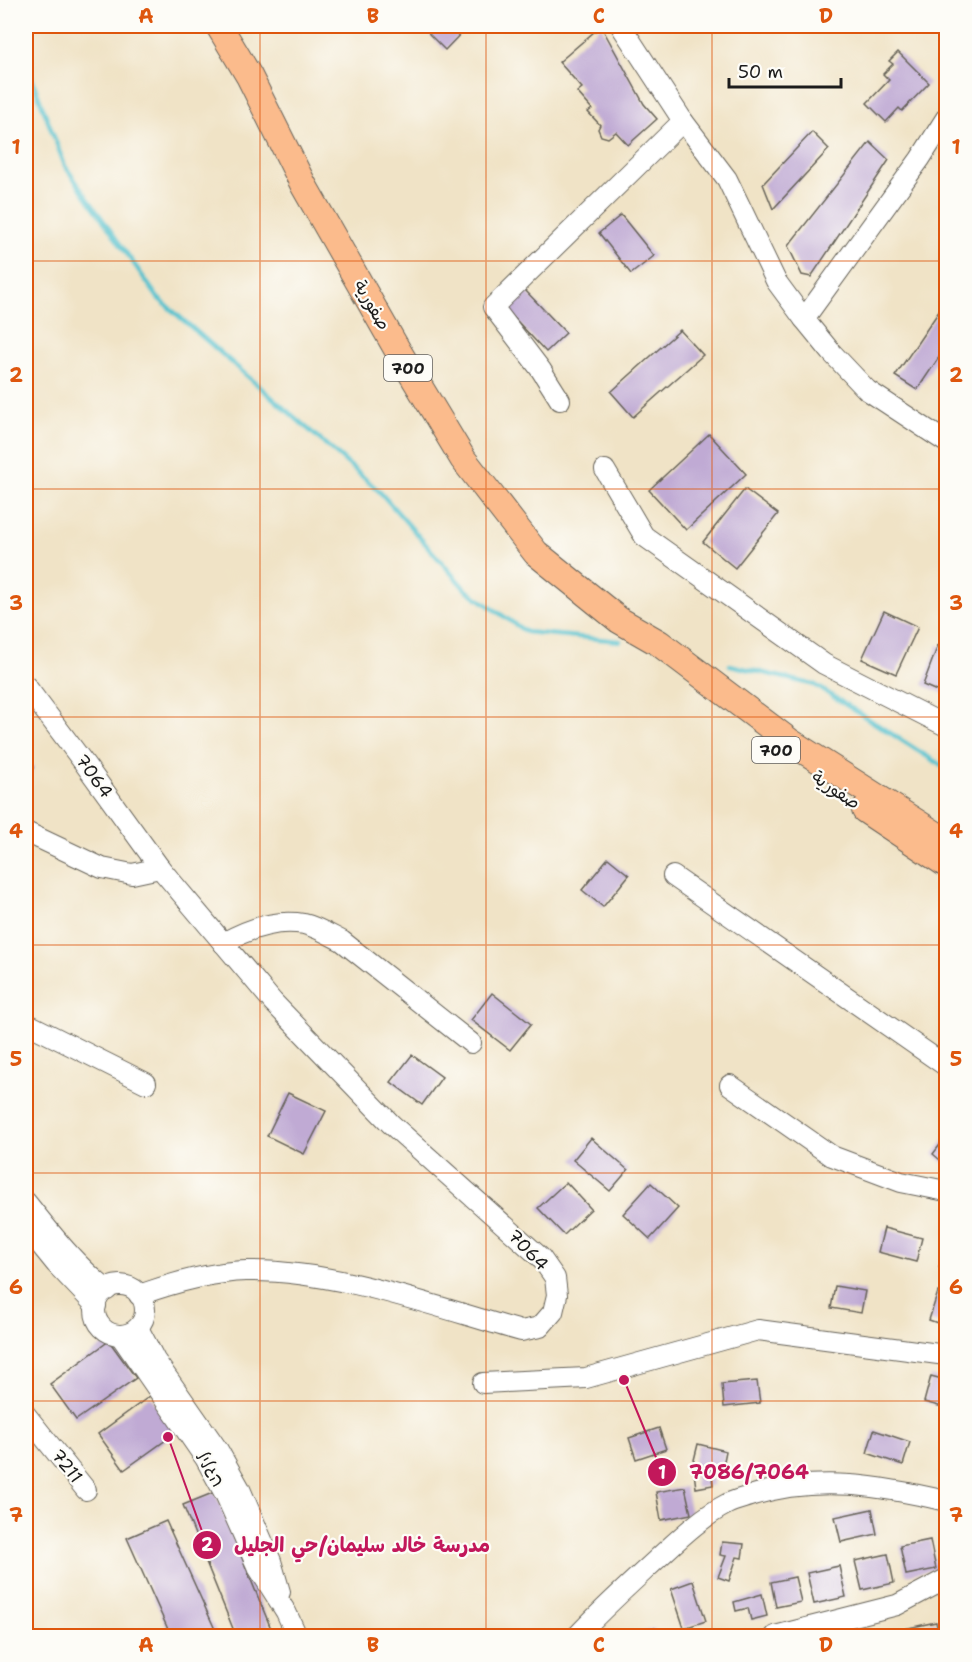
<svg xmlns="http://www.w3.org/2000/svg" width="972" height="1662" font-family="'Shantell Sans','Playpen Sans Arabic','Playpen Sans Hebrew',sans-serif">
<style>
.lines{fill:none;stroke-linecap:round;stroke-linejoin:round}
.stream{stroke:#54c1cd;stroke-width:4.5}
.building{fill:#c0aad4}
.minor-casing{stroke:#666258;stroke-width:22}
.major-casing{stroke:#666258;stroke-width:28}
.minor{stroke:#fff;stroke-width:20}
.major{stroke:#fbbb8c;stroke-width:26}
.grid{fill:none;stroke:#de560d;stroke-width:1.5;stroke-opacity:0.55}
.labels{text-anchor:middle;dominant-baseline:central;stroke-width:4.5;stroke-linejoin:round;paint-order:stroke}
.shield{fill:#fdfcf7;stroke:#605f5e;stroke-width:1.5}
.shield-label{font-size:16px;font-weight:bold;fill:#1c1c1c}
.street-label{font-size:18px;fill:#1c1c1c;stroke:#fdfcf7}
.leader{fill:none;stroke:#c2185b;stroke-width:2}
.callout-dot{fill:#c2185b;stroke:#fdfcf7;stroke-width:2}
.mark-label{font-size:18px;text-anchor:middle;font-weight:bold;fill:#fff}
.callout-label{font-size:20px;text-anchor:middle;font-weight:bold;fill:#c2185b;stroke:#fdfcf7;stroke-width:4.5;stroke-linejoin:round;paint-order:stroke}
.neatline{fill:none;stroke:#de560d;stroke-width:2}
.grid-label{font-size:20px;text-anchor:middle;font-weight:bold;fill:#de560d}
</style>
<rect width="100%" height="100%" fill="#fdfcf7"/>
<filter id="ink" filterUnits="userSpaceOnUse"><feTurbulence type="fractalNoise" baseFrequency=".0167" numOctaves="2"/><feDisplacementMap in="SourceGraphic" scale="12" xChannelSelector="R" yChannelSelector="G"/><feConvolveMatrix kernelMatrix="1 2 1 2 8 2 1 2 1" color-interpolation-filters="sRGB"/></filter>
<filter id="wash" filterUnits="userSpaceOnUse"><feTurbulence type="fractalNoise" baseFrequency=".008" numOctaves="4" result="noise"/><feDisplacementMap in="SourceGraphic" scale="24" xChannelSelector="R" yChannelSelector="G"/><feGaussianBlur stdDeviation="1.35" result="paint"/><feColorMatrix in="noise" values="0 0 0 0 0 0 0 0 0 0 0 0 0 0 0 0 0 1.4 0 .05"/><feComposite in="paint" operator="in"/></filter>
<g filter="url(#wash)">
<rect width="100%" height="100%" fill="#f0e3c6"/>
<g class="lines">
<g class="stream">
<path d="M26,63L65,166L158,298L379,491L465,589L526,632L620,641"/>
<path d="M730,665L815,685L942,766"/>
</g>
</g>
<g id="blocks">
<g class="building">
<path d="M428,26H468L445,50L429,34Z"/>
<path d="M601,26L644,104L657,119L628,145L616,132L608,138L601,136L598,129L600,125L588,112L592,109L577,92L582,88L559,62Z"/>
<path d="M898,52L929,83L902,111L899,108L886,122L867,103L889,80L883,74L893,64L889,61Z"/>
<path d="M812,132L829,149L773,209L763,184Z"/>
<path d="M870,142L889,160L811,277L802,275L788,246Z"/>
<path d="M621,215L654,256L631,274L599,233Z"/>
<path d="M524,289L566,333L546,352L504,307Z"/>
<path d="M944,304L946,306V347L917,390L895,376Z"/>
<path d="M680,330L703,355L633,417L611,392Z"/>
<path d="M709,434L746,474L686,530L649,490Z"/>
<path d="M745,489L778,514L735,568L703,542Z"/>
<path d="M884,611L918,627L896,674L862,659Z"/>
<path d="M938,645L946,648V695L923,685Z"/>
<path d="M26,763L34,767L26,786Z"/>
<path d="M608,858L629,875L603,907L582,890Z"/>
<path d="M492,993L531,1024L510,1050L471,1020Z"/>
<path d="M412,1055L442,1077L422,1105L391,1082Z"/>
<path d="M288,1093L326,1111L304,1154L267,1136Z"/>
<path d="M946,1137V1165L933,1154Z"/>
<path d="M591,1138L628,1170L610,1191L573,1160Z"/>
<path d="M566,1182L591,1209L564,1235L538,1208Z"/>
<path d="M651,1183L678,1208L650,1239L623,1214Z"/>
<path d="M884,1228L922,1238L916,1262L878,1252Z"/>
<path d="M946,1245V1270L939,1267Z"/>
<path d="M835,1286L865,1291L861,1313L831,1308Z"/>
<path d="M938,1292L946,1295V1326L929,1320Z"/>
<path d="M109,1341L136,1378L76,1420L50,1384Z"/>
<path d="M931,1376L946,1380L945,1388L946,1389V1408L924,1402Z"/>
<path d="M757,1381L760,1403L724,1407L722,1384Z"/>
<path d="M150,1396L177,1432L124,1470L98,1434Z"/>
<path d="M659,1428L666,1449L636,1459L629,1438Z"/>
<path d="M874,1430L910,1442L903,1465L867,1453Z"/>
<path d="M698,1444L726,1451L722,1471L711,1469L713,1485L696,1488L693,1464Z"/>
<path d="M685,1487L691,1514L661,1520L656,1492Z"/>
<path d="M215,1492L274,1636H236L183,1505Z"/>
<path d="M872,1509L877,1534L841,1542L835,1517Z"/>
<path d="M166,1521L218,1636H171L127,1538Z"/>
<path d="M930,1540L936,1569L906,1575L900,1546Z"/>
<path d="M722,1542L744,1544L742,1558L737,1557L729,1581L718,1577L726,1556L720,1555Z"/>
<path d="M888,1554L894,1583L862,1590L855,1561Z"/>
<path d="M839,1566L846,1597L814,1604L807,1573Z"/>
<path d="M795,1577L801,1602L776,1607L771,1582Z"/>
<path d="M693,1581L706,1621L684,1628L671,1589Z"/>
<path d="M762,1594L767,1616L751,1620L748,1608L736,1611L734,1602Z"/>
<path d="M936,1622L939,1636H900L899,1630Z"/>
<path d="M654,1628L657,1636H631Z"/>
</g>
</g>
</g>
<g filter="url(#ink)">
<use href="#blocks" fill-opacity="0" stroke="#666258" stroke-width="1.5"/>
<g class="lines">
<defs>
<g id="minor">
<path d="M621,26L683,121L727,179L776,281L804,319L831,352L867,390L946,442"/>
<path d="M804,319L920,159L946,118"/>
<path d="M560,400L541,370L493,307L683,121"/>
<path d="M605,470L644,536L824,664L946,726"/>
<path d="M26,686L84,763L160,868L273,1002L391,1124L541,1258L555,1278L557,1295L553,1312L540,1327L521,1331C436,1307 334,1269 246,1271C210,1272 173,1283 139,1295"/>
<path d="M26,832L102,868L132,874L160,868"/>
<path d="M673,876L946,1066"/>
<path d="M223,943C246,930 276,919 304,924C317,927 330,935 342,941L471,1043"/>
<path d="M26,1023L146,1083"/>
<path d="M730,1085L832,1156L901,1182L946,1191"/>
<path d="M26,1202C51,1233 75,1265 107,1290"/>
<path d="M26,1227L56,1264L96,1306"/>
<circle cx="120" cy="1310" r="25"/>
<path d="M138,1328L155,1360L218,1450L240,1489L271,1561L280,1592"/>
<path d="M120,1335L205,1458L226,1496L257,1566L286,1612L297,1636"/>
<path d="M483,1383L586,1378L758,1330L946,1355"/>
<path d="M26,1415L86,1490"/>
<path d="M577,1636C602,1609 629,1585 656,1560C678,1540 700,1518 727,1504C735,1500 745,1498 753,1495C818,1475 882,1486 946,1501"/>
<path d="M775,1636L897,1605L946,1579"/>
</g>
<g id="major">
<path d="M219,26L249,76L304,186L398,351L463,459L536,553L619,620L659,643L789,741L946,841"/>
<path d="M865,810L946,864"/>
</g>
</defs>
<use href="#minor" class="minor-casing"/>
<use href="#major" class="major-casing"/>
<use href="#minor" class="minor"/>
<use href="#major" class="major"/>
</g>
</g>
<path class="grid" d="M260,26V1636M486,26V1636M712,26V1636M26,261H946M26,489H946M26,717H946M26,945H946M26,1173H946M26,1401H946"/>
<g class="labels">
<g class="shield">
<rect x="384" y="355" width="48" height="26" rx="4.5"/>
<rect x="752" y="737" width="48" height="26" rx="4.5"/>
</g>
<g class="shield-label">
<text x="408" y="368">700</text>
<text x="776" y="750">700</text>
</g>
<g class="street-label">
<text transform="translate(372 305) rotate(60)">صفورية</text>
<text transform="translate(94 776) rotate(54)">7064</text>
<text transform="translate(836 790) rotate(34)">صفورية</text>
<text transform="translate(528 1250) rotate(46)">7064</text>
<text transform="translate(67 1466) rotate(51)">7211</text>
<text transform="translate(210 1469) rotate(59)">הגליל</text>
</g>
</g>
<path class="leader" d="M624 1380L662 1472M168 1437L207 1545"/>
<g class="callout-dot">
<circle cx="624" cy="1380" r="6"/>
<circle cx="168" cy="1437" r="6"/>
<circle cx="662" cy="1472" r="15"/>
<circle cx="207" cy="1545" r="15"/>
</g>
<g class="mark-label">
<text x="662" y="1479">1</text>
<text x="207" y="1551">2</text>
</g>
<g class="callout-label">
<text x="749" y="1479">7086/7064</text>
<text x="362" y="1552">مدرسة خالد سليمان/حي الجليل</text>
</g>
<rect width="972" height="1662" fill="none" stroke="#fdfcf7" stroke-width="66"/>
<path d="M729 78v9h112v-9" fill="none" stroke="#1c1c1c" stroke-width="3"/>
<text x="738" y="78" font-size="18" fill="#1c1c1c" stroke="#fdfcf7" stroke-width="4.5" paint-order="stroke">50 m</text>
<rect x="33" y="33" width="906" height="1596" class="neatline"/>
<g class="grid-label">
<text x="146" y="23">A</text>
<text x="373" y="23">B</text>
<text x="599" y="23">C</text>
<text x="826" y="23">D</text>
<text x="16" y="154">1</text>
<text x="956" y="154">1</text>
<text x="16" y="382">2</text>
<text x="956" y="382">2</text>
<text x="16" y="610">3</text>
<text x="956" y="610">3</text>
<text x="16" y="838">4</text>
<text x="956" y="838">4</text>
<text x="16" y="1066">5</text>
<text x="956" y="1066">5</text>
<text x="16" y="1294">6</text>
<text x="956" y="1294">6</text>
<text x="16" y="1522">7</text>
<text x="956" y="1522">7</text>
<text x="146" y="1652">A</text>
<text x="373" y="1652">B</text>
<text x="599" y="1652">C</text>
<text x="826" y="1652">D</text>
</g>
</svg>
